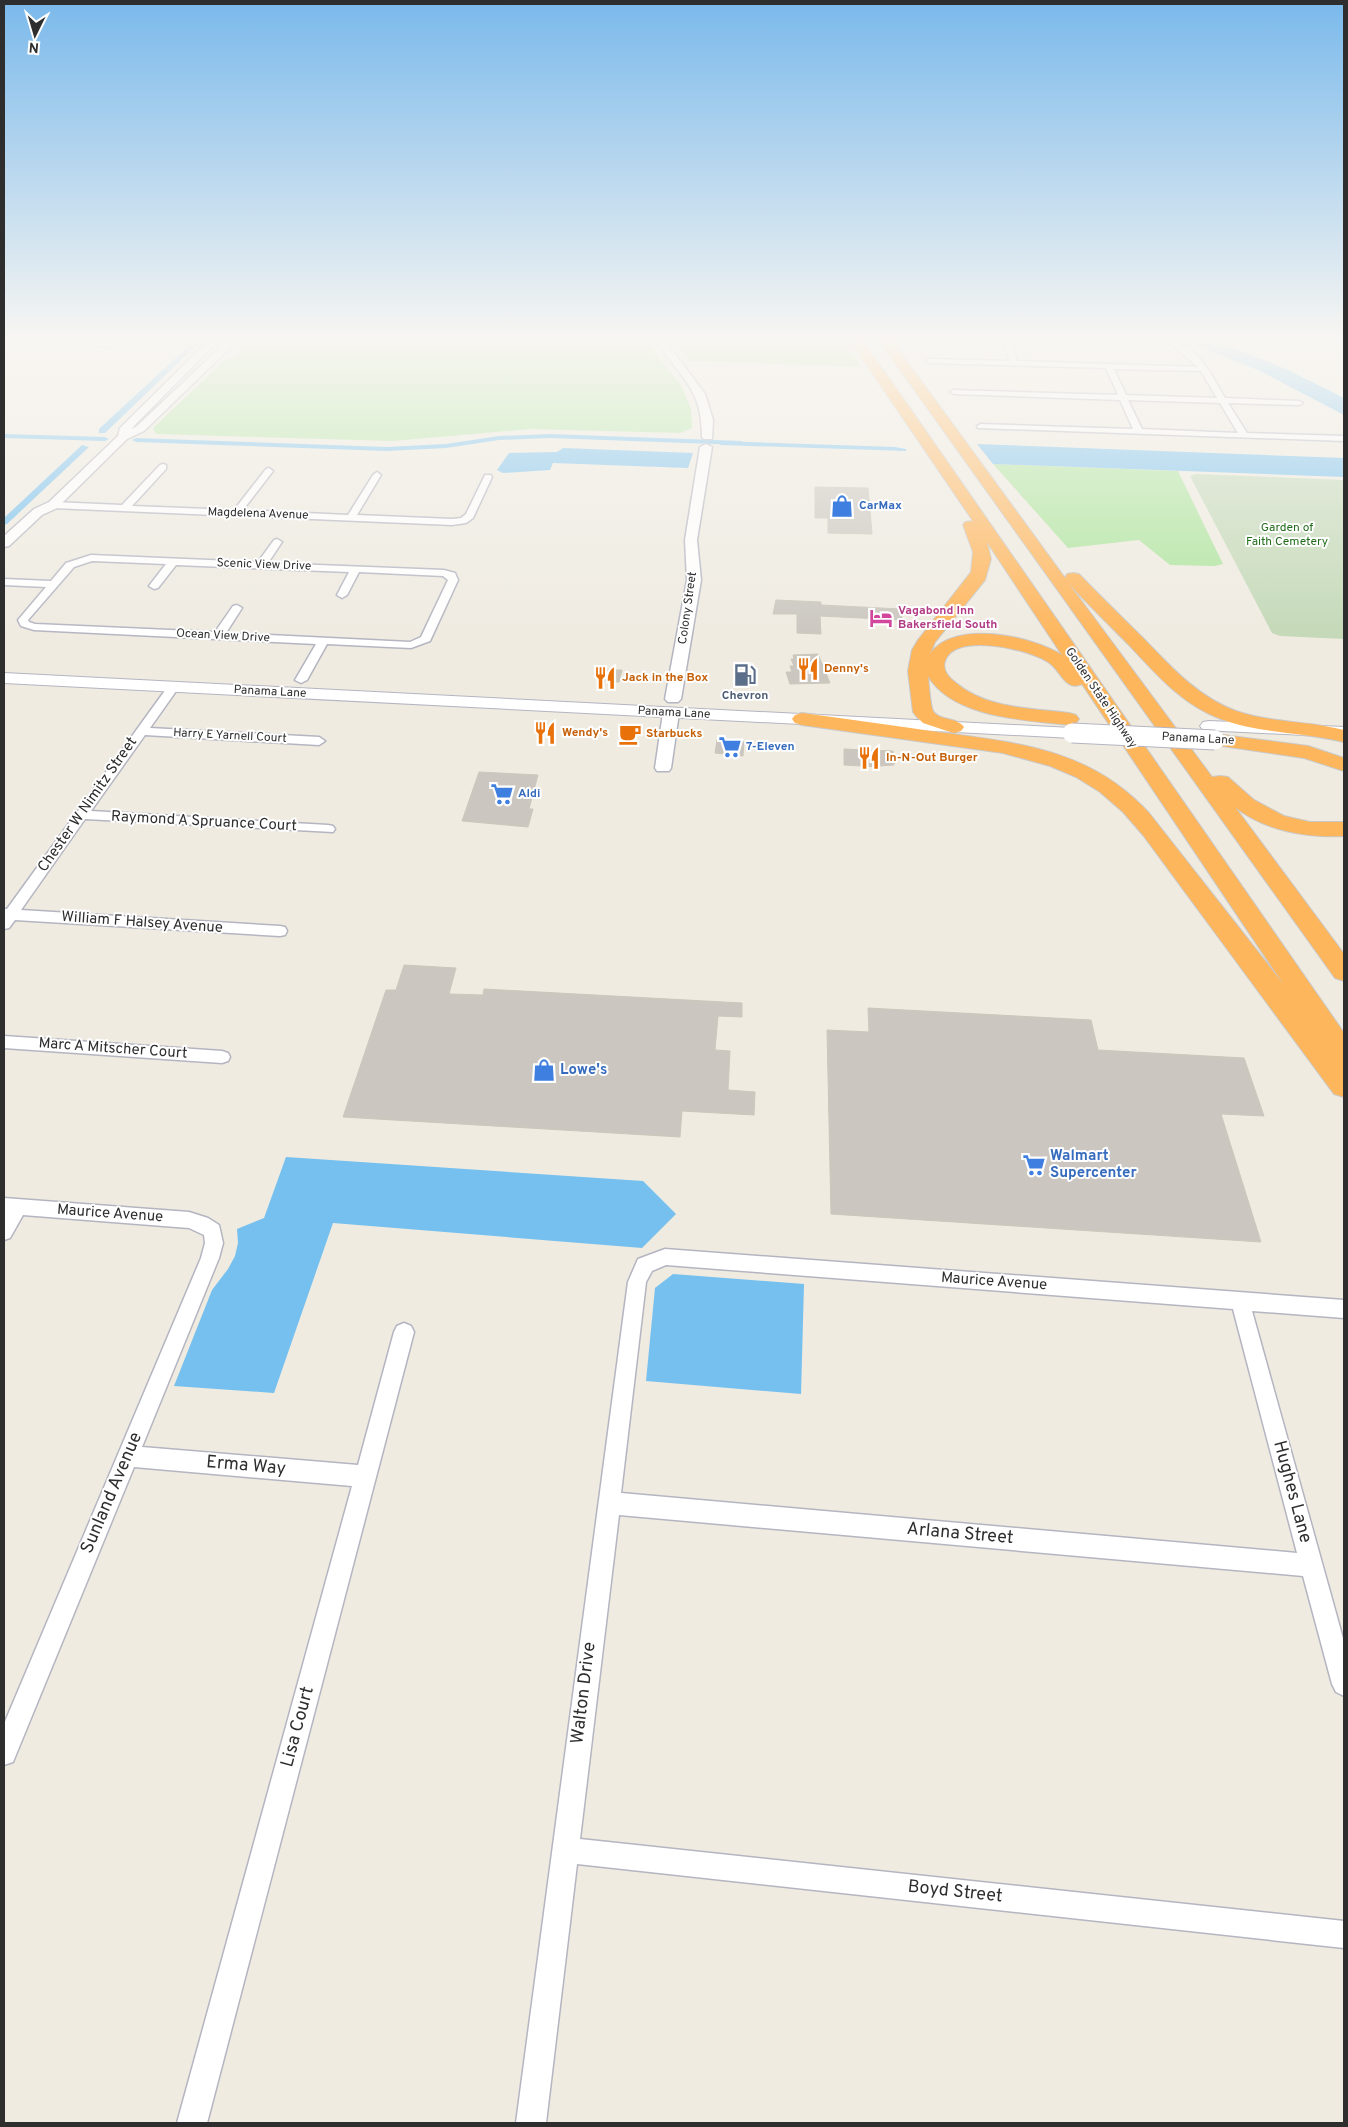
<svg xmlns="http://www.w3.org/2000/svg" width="1348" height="2127" font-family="Overpass,sans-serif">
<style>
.green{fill:#aee59e}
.cemetery{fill:#c4d9b8}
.water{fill:#75c0ef}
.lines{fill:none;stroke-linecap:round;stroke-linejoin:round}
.canal{fill:#75c0ef;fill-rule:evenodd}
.building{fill:#cbc7c0;stroke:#cbc7ba}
.minor-casing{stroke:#b4b5c1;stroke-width:3}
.tertiary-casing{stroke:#b4b5c1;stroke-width:3}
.secondary-casing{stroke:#b4b5c1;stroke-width:2}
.motorway-casing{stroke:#c9c9c9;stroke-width:2}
.minor{fill:#fff;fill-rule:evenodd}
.tertiary{fill:#fff;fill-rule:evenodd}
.secondary{fill:#fff;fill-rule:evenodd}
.motorway{fill:#feb65d;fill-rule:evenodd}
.secondary-bridge-casing{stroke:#b4b5c1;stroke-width:21;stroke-linecap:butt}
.secondary-bridge{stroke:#fff;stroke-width:19}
.labels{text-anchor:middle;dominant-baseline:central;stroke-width:4;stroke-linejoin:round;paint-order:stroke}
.far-shop-label{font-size:12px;font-weight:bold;fill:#366cbe;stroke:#fff;text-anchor:start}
.far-street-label{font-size:12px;fill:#2e2e2e;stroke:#fff}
.far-park-label{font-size:12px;fill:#226d1b;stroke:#fff}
.far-hotel-label{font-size:12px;font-weight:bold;fill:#b23c85;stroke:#fff;text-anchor:start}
.far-food-label{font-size:12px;font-weight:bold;fill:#c56008;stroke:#fff;text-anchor:start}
.far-service-label{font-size:12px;font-weight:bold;fill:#4e5e75;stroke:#fff}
.street-label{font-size:15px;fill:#2e2e2e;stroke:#fff}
.shop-label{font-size:15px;font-weight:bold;fill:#366cbe;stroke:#fff;text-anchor:start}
.near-street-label{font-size:18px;fill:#2e2e2e;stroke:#fff}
</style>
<rect width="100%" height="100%" fill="#efebe1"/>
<g class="green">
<path d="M244,342H646L681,385L691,409L692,428L680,433L530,429L393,441L156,434L153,428L226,359L234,358L243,349L240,346Z"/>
<path d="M676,342H845L861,367L689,361Z"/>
<path d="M993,464L1178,471L1223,564L1215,566L1170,565L1139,540L1068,548Z"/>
</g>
<path class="cemetery" d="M1195,474L1344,480V639L1280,636L1272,633L1190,476Z"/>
<g class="water">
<path d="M1188,342H1218L1286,369L1344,398V415L1260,371Z"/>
<path d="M721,441L895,447L906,449V451L720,445Z"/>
<path d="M977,444L1344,458V477L993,464Z"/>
<path d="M563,448L693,453L688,468L553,463L550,470L503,473L497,470L509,453L557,452Z"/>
<path d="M286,1157L643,1181L676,1214L642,1248L333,1223L274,1393L174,1386L212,1290L228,1269L235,1256L238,1243L237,1229L264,1218Z"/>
<path d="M673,1274L804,1284L801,1394L646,1381L655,1288Z"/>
</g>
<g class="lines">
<g class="canal">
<path d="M193,342H200L105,433H99V429Z"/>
<path d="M4,434L105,437L109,439L105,441L4,438Z"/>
<path d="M550,434L741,441L745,443L741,445L550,438L499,440L446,448L387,451L136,442L132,440L136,438L387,447L446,444L499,436Z"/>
<path d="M82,445L89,447L7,524L4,525V518Z"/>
</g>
</g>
<g class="building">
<path d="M815,487L868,488L872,534L828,533V518H815Z"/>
<path d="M776,600L821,602V605L901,609L902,620L820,616L821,634L797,633V614H773Z"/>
<path d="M818,654L830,683L790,684L786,672H792L790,666H794L791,659H794L793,655Z"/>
<path d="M607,670H622L619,682H604Z"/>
<path d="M717,740L744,742L743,756L715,753Z"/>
<path d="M844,749L893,751L894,765L879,766V767L844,765Z"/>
<path d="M479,772L538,775L529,809H533L528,827L462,821Z"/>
<path d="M404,965L456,968L449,994L483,995L484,989L742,1003V1017L718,1016L715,1050L730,1051L728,1090L755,1092L754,1115L682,1111L680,1137L343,1117L386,990H396Z"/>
<path d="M868,1008L1091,1020L1098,1050L1244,1058L1264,1116L1221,1114L1261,1242L831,1214L827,1030L869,1032Z"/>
</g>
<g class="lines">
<defs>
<g id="minor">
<path d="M50,342H108L120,345L116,347Z"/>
<path d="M1004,342H1011L1017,361L1198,367L1169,342C1197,342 1213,378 1225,398L1299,401L1303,403L1299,405L1228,403L1247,433L1344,436V441L978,428L977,426L981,424L1133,429L1120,400L954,394L950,392L954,390L1118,395L1106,368L930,363L926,361L930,359L1010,361ZM1114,369L1201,371L1217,398L1126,395ZM1128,400L1220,403L1238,433L1142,429Z"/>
<path d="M163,464L166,465V469L132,506L234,510L266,469L269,468L273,471L243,510L348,515L373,475L377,472L381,475L357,515L452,519L461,518L466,514L485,475H491L492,477L473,518L466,523L452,525L53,508L48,505L53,502L122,505L160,465Z"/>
<path d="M277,539L282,542L268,563L444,570L455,573L458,580L430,641L411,648L327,644L307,680L301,683L295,680L316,644L34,630L21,626L18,620L46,587L4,585V579L51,581L66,563L91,555L258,562L274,540ZM92,561L166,564L149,586L154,589L158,588L176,565L349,572L337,595L342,598L347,595L359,572L443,576L448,580L421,637L410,642L226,633L242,608L237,605L233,606L215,632L35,624L29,622L28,620L74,567Z"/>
<path d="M173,684L179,687L150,728L319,737L325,741L319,745L145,735L91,811L328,825L333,826L335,829L333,832L85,819L21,910L280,926L285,927L287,931L285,935L280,936L15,920L9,928L4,929V909H7L169,685Z"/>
<path d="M4,1036L222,1051L228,1053L230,1057L228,1061L222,1063L4,1048Z"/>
<path d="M4,1198L189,1212L208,1218L219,1225L223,1243L219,1258L142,1447L358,1465L394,1332L397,1326L404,1323L411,1326L414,1332L207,2123H177L352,1486L134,1467L13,1762L4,1765V1724L201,1258L205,1243L204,1235L189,1228L23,1215L10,1238L4,1240Z"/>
<path d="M665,1249L1344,1300V1318L1252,1311L1344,1642V1696L1336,1692L1332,1684L1303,1576L619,1515L580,1839L1344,1921V1948L577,1864L546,2123H516L628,1282L638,1259ZM666,1265L1233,1309L1297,1553L621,1493L646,1282L652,1271Z"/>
</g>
<g id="tertiary">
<path d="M207,342H217L131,429L136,427L226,342H236L144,431L127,439L57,508L42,515L9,546L4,547V536L34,509L49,502L118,436L120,428Z"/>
<path d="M657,342H666L705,394L713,420L712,439H704L702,437C702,388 682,380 657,342Z"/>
<path d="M706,444L712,447L697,540L701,580L681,699L678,702H668L665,699L687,580L685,540L700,447Z"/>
<path d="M671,708L676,710L679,713L671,768L669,771H657L655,768L663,713L666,710Z"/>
</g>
<g id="secondary">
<path d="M4,673L1072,728L1078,729L1081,733L1078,737L1072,738L4,683Z"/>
<path d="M1209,721L1344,727V737L1203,730L1200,726L1203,722Z"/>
</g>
<g id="motorway">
<path d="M851,342H864L1344,1033V1097L1334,1094L1143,835L1123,812L1100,792L1076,777L1050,766L1003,753L802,725L795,723L792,719L795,715L802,713C847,719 892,725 938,732C1019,743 1090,749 1149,813L1284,985L1082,684C1065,692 1061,670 1048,662C1030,650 955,631 945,661C942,670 949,678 956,683C987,709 1031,708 1069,713L1076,715L1079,719L1076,723L1069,725C1026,720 953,718 928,676C929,684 930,704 933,711C939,721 957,717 964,727L961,731L954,733L947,731L923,723L916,716L913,712L908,671L912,650L918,640L971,572L973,552L963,525L965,522L973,521ZM987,542L1062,655C1032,636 954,619 930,654L935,642L985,580L991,559Z"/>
<path d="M880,342H893L1065,578L1067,574L1073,573L1079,574C1100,596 1122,617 1144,639C1171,667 1198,697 1236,711C1270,723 1309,721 1344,730V742C1304,732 1260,734 1221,719C1183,705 1157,675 1130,646C1110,626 1089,605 1069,584L1212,777L1220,776L1228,777L1254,800L1284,816L1310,822H1344V836C1307,838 1265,831 1235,807L1344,954V981L1335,978Z"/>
<path d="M1215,734L1308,746L1344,758V771L1304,758L1208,744L1205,740L1208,736Z"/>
</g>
</defs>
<use href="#minor" class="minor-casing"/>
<use href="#tertiary" class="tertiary-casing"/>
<use href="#secondary" class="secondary-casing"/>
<use href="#motorway" class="motorway-casing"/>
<use href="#minor" class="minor"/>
<use href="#tertiary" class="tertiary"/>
<use href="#secondary" class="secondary"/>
<use href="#motorway" class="motorway"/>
<defs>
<path id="secondary-bridge" d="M1072,733L1215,740"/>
</defs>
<use href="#secondary-bridge" class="secondary-bridge-casing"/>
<use href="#secondary-bridge" class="secondary-bridge"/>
</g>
<linearGradient id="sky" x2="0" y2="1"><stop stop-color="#7ab9eb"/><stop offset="0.53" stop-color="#f8f6f2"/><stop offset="1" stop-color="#f8f6f2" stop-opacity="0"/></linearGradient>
<rect width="1348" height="640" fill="url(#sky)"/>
<defs>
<symbol id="shop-bare" viewBox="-9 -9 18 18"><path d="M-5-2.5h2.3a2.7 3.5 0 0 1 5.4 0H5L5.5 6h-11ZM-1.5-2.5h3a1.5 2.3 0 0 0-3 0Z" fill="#3f7fe0" stroke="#fff" stroke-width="2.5" paint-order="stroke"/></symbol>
<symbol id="hotel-bare" viewBox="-9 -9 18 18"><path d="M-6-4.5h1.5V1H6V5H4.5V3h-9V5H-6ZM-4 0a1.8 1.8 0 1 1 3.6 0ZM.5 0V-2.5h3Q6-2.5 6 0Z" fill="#d1479c" stroke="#fff" stroke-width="2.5" paint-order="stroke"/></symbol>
<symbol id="restaurant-bare" viewBox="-9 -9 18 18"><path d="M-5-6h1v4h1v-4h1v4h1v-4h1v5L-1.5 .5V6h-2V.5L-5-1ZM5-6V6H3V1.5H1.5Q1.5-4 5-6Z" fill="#e8710a" stroke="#fff" stroke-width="2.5" paint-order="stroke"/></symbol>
<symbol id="fuel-bare" viewBox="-9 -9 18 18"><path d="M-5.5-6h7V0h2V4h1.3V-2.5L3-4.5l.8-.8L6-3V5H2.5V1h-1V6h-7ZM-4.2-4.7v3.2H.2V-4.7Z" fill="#5c6f8a" stroke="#fff" stroke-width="2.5" paint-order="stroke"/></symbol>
<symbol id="cafe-bare" viewBox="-9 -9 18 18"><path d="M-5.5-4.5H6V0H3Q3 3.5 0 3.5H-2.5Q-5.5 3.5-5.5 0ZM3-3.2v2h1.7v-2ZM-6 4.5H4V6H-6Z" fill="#e8710a" stroke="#fff" stroke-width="2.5" paint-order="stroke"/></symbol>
<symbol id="supermarket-bare" viewBox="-9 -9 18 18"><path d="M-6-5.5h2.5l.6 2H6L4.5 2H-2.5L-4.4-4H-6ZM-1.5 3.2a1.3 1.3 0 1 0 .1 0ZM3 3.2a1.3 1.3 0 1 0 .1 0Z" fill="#3f7fe0" stroke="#fff" stroke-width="2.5" paint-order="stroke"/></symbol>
</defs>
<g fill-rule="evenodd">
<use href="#shop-bare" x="826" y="490" width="32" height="32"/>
<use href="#hotel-bare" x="865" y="602" width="32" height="32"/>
<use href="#restaurant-bare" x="792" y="653" width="32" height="32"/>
<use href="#fuel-bare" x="729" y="659" width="32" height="32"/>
<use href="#restaurant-bare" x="589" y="662" width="32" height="32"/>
<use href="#restaurant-bare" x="529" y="717" width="32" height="32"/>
<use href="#cafe-bare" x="614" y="718" width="32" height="32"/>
<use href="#supermarket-bare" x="714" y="731" width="32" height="32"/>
<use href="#restaurant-bare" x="853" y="742" width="32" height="32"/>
<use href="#supermarket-bare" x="486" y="778" width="32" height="32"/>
<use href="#shop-bare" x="528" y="1054" width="32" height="32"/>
<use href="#supermarket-bare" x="1018" y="1149" width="32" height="32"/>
</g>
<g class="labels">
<g class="far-shop-label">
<text x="859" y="506">CarMax</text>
<text x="746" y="747">7-Eleven</text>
<text x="518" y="794">Aldi</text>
</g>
<g class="far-street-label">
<text transform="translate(258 514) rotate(2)">Magdelena Avenue</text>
<text transform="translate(264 565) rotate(2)">Scenic View Drive</text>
<text transform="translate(688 608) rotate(-82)">Colony Street</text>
<text transform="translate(223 636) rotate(3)">Ocean View Drive</text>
<text transform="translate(270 692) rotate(3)">Panama Lane</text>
<text transform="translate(1101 698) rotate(56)">Golden State Highway</text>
<text transform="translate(674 713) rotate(3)">Panama Lane</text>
<text transform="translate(230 736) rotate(3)">Harry E Yarnell Court</text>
<text transform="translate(1198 739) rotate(3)">Panama Lane</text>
</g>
<g class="far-park-label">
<text x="1287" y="528">Garden of<tspan x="1287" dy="14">Faith Cemetery</tspan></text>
</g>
<g class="far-hotel-label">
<text x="898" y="611">Vagabond Inn<tspan x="898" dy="14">Bakersfield South</tspan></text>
</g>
<g class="far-food-label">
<text x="824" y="669">Denny's</text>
<text x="622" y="678">Jack in the Box</text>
<text x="562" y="733">Wendy's</text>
<text x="646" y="734">Starbucks</text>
<text x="886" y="758">In-N-Out Burger</text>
</g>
<g class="far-service-label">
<text x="745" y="696">Chevron</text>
</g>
<g class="street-label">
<text transform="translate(88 805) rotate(-55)">Chester W Nimitz Street</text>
<text transform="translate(204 822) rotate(3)">Raymond A Spruance Court</text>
<text transform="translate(142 923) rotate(4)">William F Halsey Avenue</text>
<text transform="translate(113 1049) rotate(4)">Marc A Mitscher Court</text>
<text transform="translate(110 1214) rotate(4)">Maurice Avenue</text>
<text transform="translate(994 1282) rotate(4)">Maurice Avenue</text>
</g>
<g class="shop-label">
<text x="560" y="1070">Lowe's</text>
<text x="1050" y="1156">Walmart<tspan x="1050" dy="17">Supercenter</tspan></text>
</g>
<g class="near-street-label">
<text transform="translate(246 1466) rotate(5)">Erma Way</text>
<text transform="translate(1292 1492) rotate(75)">Hughes Lane</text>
<text transform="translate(112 1493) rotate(-67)">Sunland Avenue</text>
<text transform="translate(960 1534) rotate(5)">Arlana Street</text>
<text transform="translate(584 1693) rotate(-83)">Walton Drive</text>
<text transform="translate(298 1727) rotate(-75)">Lisa Court</text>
<text transform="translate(955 1892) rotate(6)">Boyd Street</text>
</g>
</g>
<rect width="1348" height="2127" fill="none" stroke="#2e2e2e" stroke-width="10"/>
<g transform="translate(35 35) rotate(185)" stroke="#ffffff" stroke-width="4" paint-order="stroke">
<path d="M0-4L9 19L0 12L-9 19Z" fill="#2e2e2e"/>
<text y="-8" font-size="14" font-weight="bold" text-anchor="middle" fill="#2e2e2e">N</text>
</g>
</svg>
